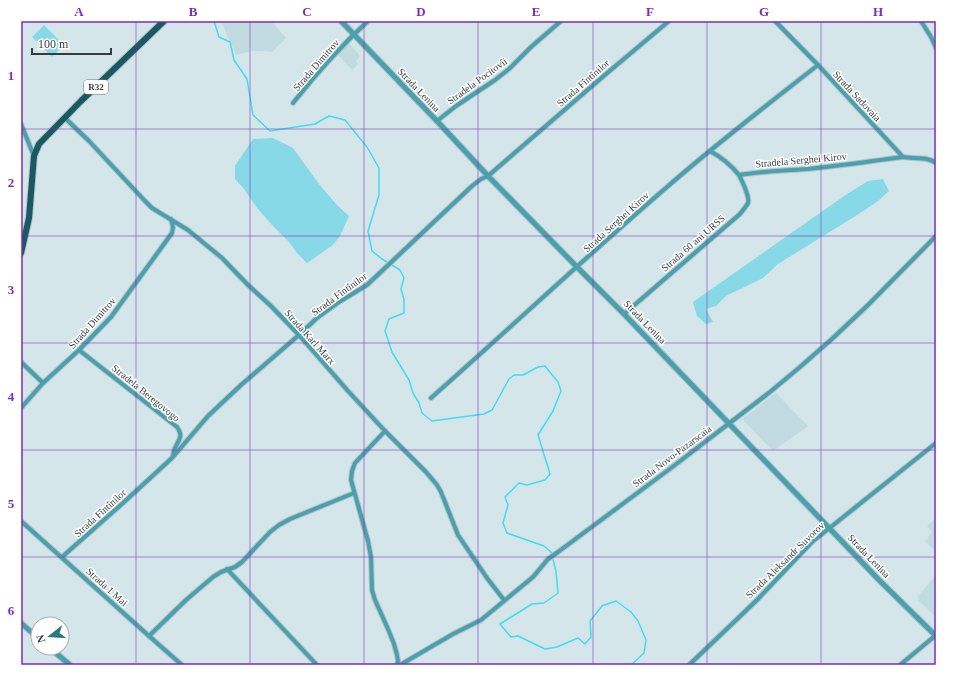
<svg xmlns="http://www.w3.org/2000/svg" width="957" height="686" font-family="Georgia,serif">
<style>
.built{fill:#c1dbe0}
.green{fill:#88d9e7}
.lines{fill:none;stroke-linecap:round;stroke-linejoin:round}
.stream{stroke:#41dcf3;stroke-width:1.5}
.minor-casing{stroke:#b4c4c7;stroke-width:6}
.tertiary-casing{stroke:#b4c4c7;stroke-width:7}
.primary-casing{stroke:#b4c4c7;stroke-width:8}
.minor{stroke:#4aa0ad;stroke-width:4}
.tertiary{stroke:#4aa0ad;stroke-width:5}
.primary{stroke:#1a5963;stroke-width:6}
.grid{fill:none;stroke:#7b2cbf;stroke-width:1;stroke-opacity:0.55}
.labels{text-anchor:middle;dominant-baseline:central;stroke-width:3;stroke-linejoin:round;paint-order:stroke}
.shield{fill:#fff;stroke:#727678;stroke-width:1}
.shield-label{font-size:9px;font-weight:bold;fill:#353c3e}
.street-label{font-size:10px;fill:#353c3e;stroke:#fff}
.neatline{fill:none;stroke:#7b2cbf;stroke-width:1.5}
.grid-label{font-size:13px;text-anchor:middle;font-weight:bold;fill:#7b2cbf}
</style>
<rect width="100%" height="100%" fill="#d4e6e9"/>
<g class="built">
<path d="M221,21H273L272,22L286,38L272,52L261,51H252L236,55Z"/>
<path d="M349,43L360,56L356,61L358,64L352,70L338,55Z"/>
<path d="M776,393L808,426L773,451L742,419Z"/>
<path d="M936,518V552L925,541L932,532L927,526Z"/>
<path d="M936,575V617L918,600V596Z"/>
</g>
<g class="green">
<path d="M44,25L64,45L52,57L32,37Z"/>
<path d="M273,138L293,148L319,184L337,205L349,216L340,236L333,245L307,263L297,253L289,242L273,226L257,208L244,189L235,179V166L253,139Z"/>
<path d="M883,179L889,191L878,201L862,212L778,264L763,278L726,296L716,306L706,309L713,322L706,324L697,316L693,302L847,194L868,181Z"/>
</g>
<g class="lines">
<path class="stream" d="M214,21L219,37L230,42L234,60L247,79L253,115L270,131L315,124L329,116L345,120L367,147L379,168V195L368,231L372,251L382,259L400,270L404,278L401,289L404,299V313L389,319L385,331L392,352L409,380L413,393L419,403L422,413L432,421L484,414L492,410L509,379L514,375H523L538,367L545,366L558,382L561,391L553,411L538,435L550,474L545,480L527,485L519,483L505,497L508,505L503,523L507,533L544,546L551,552L556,571L558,593L544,603L532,604L500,624L511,637L518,636L545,649L557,647L578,638L585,644L591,637L590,621L602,606L616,601L631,612L638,621L646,640L644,653L631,665"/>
<defs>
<g id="minor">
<path d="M775,21L818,65L903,157C913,159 927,156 936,163"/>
<path d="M921,21L931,37L936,48"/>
<path d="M293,103C316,74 341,46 368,21"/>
<path d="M65,118L89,141L145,201L152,208L188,230L222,258L248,285L271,306L299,335L348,391L385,431L426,472L437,485L441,492L458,535L487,578L504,600"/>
<path d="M437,121L456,106L495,80L509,69L531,47L561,21"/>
<path d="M21,124L34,156"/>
<path d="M710,151C721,157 731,165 739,175C762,171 784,171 807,169C839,166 871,161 903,157"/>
<path d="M624,314L740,214C742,211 746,207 748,203C750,196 742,181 739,175"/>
<path d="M79,350L177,427C183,436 180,438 176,446C174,449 174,452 173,455"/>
<path d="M21,362L43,383"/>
<path d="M431,398C510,328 587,256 667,187C716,144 767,105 818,65"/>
<path d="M21,408L43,383L79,350L111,317L172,233L173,227L171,219"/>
<path d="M385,431L355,463L352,471L351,480L368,541L371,557L372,590L375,600L388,629L394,644L397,655L398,661L397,665"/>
<path d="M21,521L149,636L182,665"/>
<path d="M62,557L123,503L172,458L208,416L241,385L299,335L317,318L339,302L367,285L472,186L481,179L488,176L606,74L669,21"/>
<path d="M227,569L317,665"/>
<path d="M149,636L186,600L213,577L221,572L235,567L242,562L270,532L279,525L290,519L354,493"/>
<path d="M400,665L453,634L481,620L533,577L548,559L558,552L671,468L770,392L800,367L833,338L868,305L936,236"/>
<path d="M689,665L756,601L812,542L936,443"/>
<path d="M900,665L936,635"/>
</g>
<g id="tertiary">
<path d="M341,21L437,121L488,176L577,267L624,314L879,580L936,636"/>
<path d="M21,623L38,638"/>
<path d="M50,648L70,665"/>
</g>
<path id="primary" d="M21,253L29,218L34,156L36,151L39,144L81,101L164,21"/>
</defs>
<use href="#minor" class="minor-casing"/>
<use href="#tertiary" class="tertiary-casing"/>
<use href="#primary" class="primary-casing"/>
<use href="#minor" class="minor"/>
<use href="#tertiary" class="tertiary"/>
<use href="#primary" class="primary"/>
</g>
<path class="grid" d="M136,21V665M250,21V665M364,21V665M478,21V665M593,21V665M707,21V665M821,21V665M21,129H936M21,236H936M21,343H936M21,450H936M21,557H936"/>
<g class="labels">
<rect class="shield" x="84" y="80" width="24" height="14" rx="3"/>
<g class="shield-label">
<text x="96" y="87">R32</text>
</g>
<g class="street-label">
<text transform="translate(316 65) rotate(-49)">Strada Dimitrov</text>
<text transform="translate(477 81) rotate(-36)">Stradela Pocitovîi</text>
<text transform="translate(583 83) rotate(-41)">Strada Fîntînilor</text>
<text transform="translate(419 90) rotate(46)">Strada Lenina</text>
<text transform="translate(857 96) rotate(47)">Strada Sadovaia</text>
<text transform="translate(801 160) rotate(-5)">Stradela Serghei Kirov</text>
<text transform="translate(616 222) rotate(-42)">Strada Serghei Kirov</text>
<text transform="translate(693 243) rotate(-41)">Strada 60 ani URSS</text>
<text transform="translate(339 294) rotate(-36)">Strada Fîntînilor</text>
<text transform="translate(645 322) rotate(46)">Strada Lenina</text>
<text transform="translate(92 323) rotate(-48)">Strada Dimitrov</text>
<text transform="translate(310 337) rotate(48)">Strada Karl Marx</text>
<text transform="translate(146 393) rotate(39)">Stradela Beregovogo</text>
<text transform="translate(672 456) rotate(-37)">Strada Novo-Pazarscaia</text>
<text transform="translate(100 513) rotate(-42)">Strada Fîntînilor</text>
<text transform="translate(869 556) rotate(46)">Strada Lenina</text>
<text transform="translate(785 560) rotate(-44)">Strada Aleksandr Suvorov</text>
<text transform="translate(107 587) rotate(42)">Strada 1 Mai</text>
</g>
</g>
<rect width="957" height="686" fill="none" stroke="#ffffff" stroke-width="44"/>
<g transform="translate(50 636) rotate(253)"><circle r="19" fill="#ffffff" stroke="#aeb1b2"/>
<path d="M0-3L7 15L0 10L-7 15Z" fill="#2e7681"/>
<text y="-6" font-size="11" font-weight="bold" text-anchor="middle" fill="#353c3e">N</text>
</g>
<path d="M32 48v6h79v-6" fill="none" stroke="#353c3e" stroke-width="2"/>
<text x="38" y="48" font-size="12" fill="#353c3e" stroke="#ffffff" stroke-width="3" paint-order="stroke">100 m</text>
<rect x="22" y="22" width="913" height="642" class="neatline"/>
<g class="grid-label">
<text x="79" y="16">A</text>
<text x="193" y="16">B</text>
<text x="307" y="16">C</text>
<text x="421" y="16">D</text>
<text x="536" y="16">E</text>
<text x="650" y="16">F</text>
<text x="764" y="16">G</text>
<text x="878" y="16">H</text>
<text x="11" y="80">1</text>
<text x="11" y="187">2</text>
<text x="11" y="294">3</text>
<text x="11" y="401">4</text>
<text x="11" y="508">5</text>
<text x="11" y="615">6</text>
</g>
</svg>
